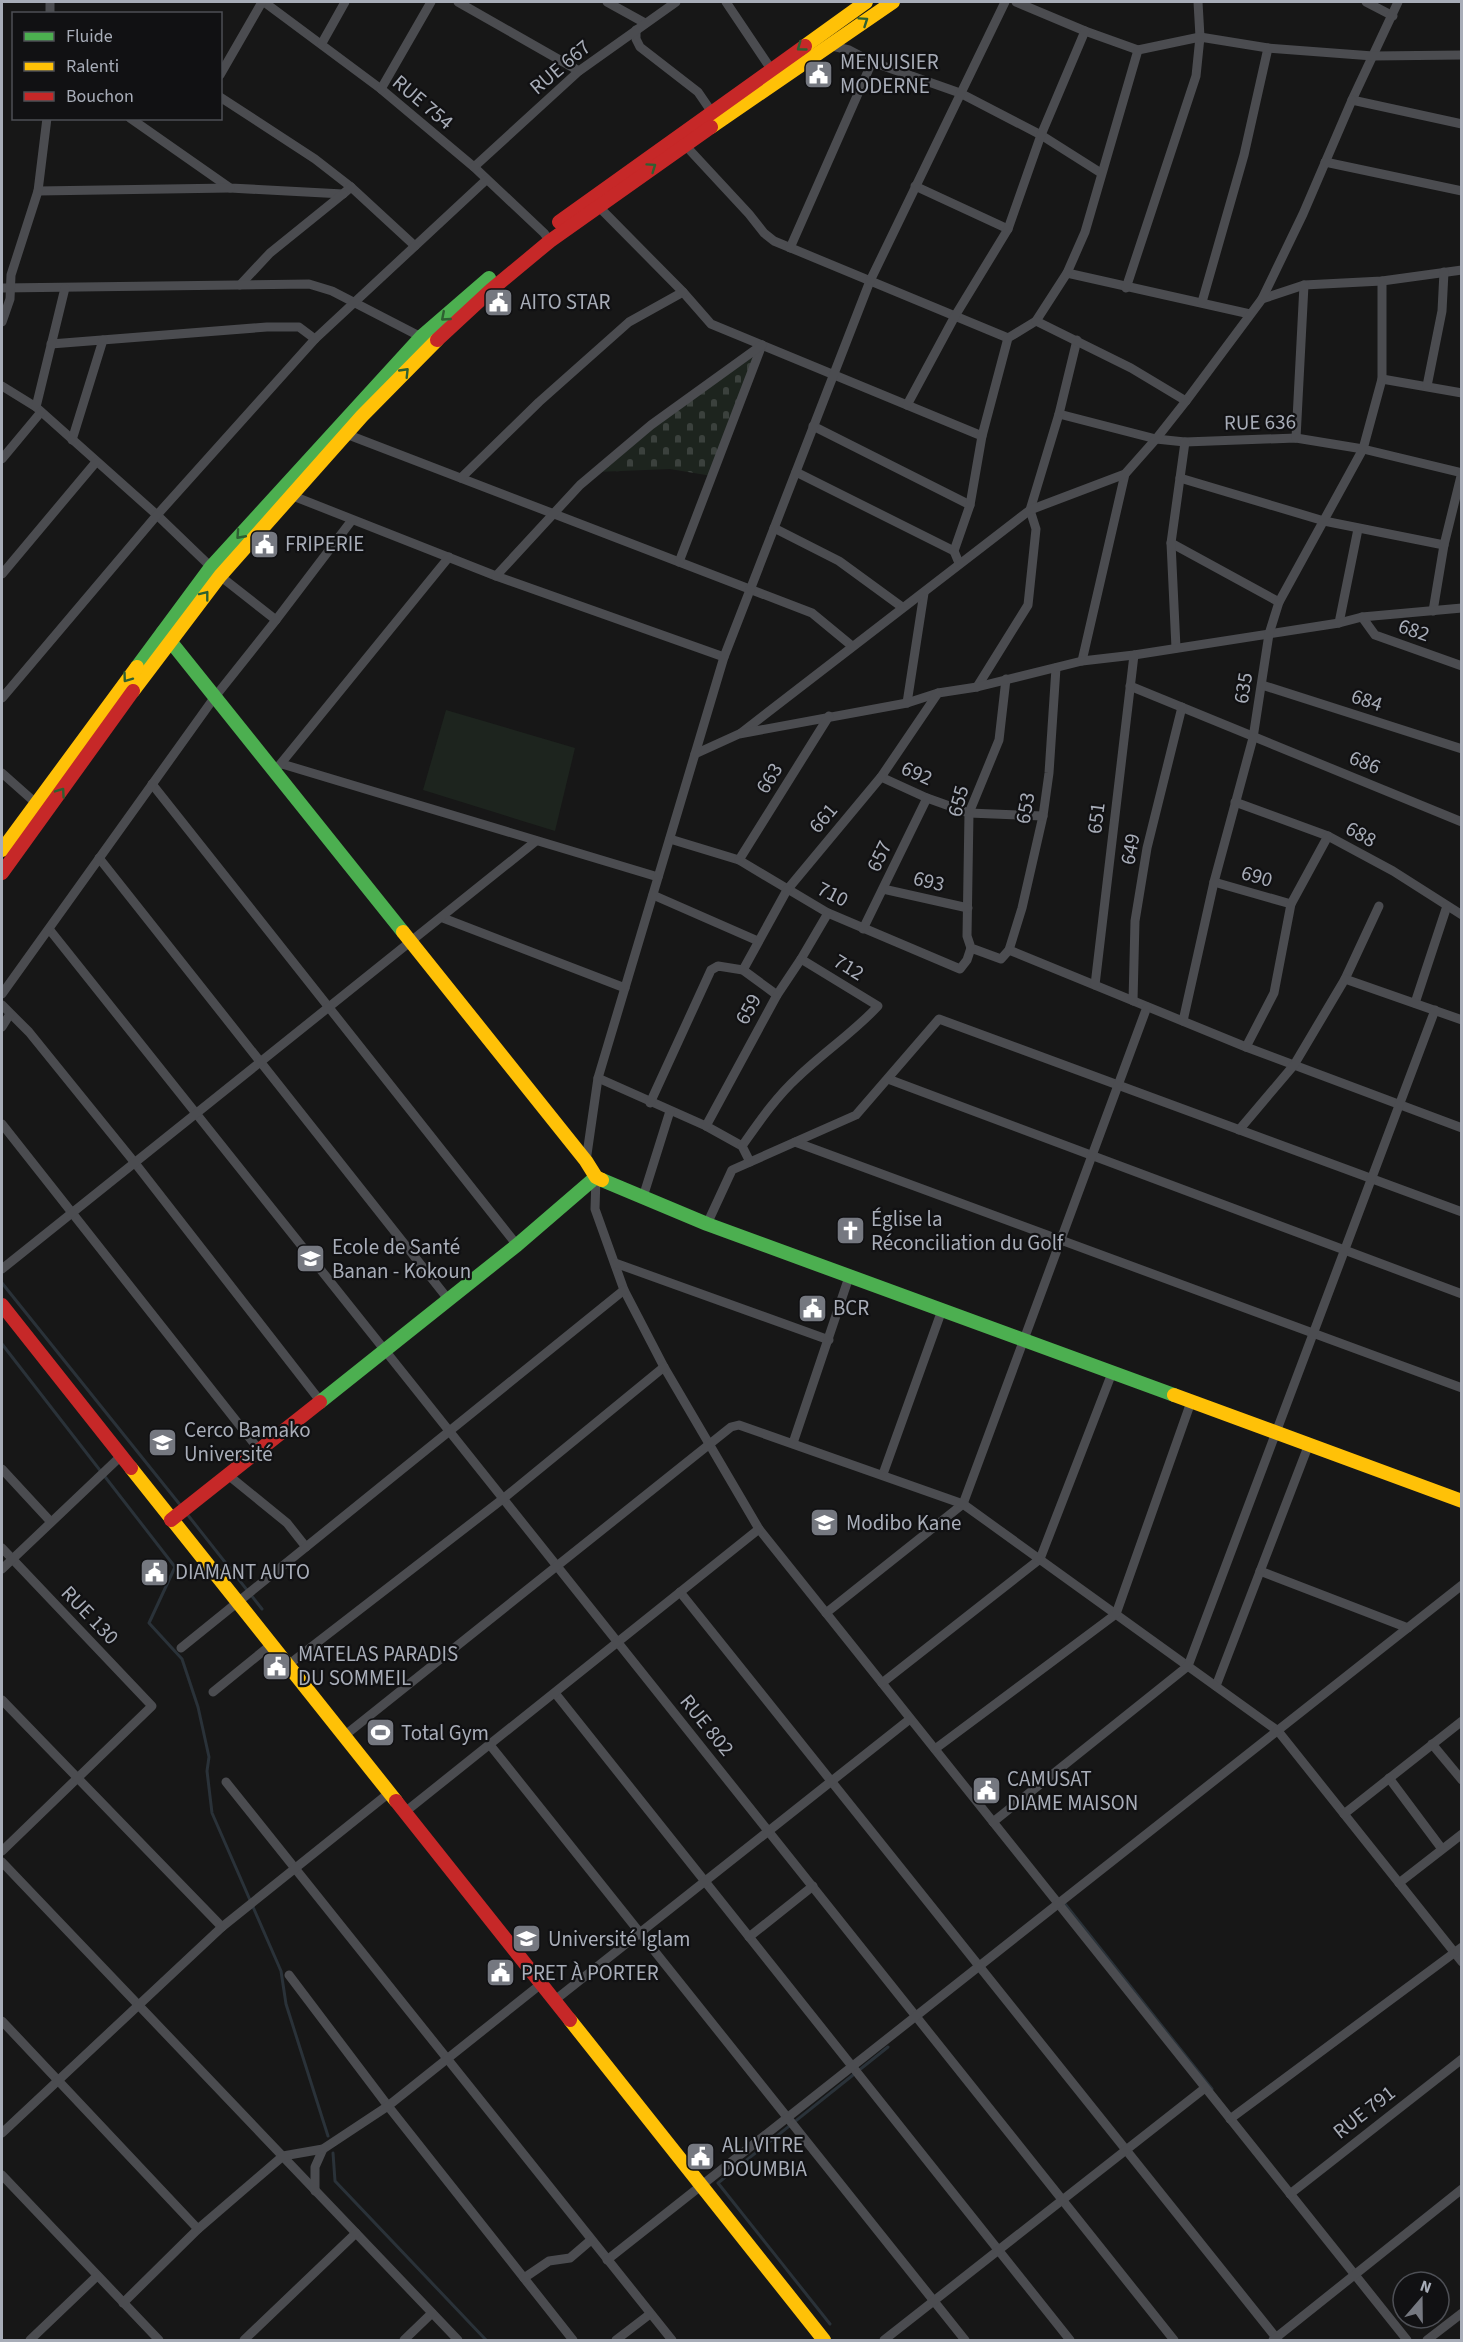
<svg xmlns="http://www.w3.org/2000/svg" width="1463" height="2342" font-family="'Source Sans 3',sans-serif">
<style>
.grass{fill:#1d241e}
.cemetery{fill:url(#cemetery-stones)}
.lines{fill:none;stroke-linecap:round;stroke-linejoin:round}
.stream{stroke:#2a3239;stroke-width:3}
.street{stroke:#4b4c50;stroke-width:9}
.fast{stroke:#4caf50;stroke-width:14}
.slow{stroke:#ffc107;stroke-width:14}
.jam{stroke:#c62828;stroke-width:14}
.oneway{stroke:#2e6032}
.labels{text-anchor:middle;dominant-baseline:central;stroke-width:4.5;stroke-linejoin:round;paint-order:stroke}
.poi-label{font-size:21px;fill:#a8adb8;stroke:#111113;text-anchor:start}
.street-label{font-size:21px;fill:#a8adb8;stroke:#111113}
</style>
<defs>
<pattern id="cemetery-stones" width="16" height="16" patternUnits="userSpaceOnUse" patternTransform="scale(1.5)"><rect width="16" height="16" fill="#1d241e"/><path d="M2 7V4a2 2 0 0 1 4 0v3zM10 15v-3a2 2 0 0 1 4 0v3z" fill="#3b413d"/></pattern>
</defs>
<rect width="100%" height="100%" fill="#171717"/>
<path class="grass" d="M446,710L575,748L555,831L423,790Z"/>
<path class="cemetery" d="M762,345L712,476L670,469L596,472Z"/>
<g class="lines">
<g class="stream">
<path d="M2,1283L181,1506"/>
<path d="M2,1344L175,1567L149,1623L182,1659L198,1707L209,1757L207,1771L212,1813L281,1971L286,2004L328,2136"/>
<path d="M187,1514L262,1609"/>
<path d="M1065,1904L1212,2089"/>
<path d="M333,2153L335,2181L486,2340"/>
<path d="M830,2324L718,2183L888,2047"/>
</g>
<g class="street">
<path d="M264,2L381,89L474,167L544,233L550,241"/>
<path d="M458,2L579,71"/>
<path d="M607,2L645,23"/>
<path d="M726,2L771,69"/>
<path d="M1016,2L1085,31L1138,50"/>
<path d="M1366,2L1393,16"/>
<path d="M1398,2L1352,100L1462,124"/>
<path d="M50,14V2"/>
<path d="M636,30V39L640,47L698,92L711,111"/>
<path d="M322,43L345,2"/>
<path d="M828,45L849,50L872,62L960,93L1041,135L1101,173"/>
<path d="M220,75L262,2"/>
<path d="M381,89L431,2"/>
<path d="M220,97L315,159L351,187"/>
<path d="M130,118L230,188L343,194L351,187L415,246"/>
<path d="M685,145L749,214L764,233L774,241L1008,338"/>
<path d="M1325,162L1462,191"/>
<path d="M474,167L579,71L676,2"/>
<path d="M915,186L1008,229"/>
<path d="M38,191L230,188"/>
<path d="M598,206L683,292L711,324L982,436"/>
<path d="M790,248L872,62"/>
<path d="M1067,273L1250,314"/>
<path d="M240,285L270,253L343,194"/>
<path d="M2,288L309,284L332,291L425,339"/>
<path d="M1126,288L1196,76L1200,37L1198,2"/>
<path d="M1262,299L1304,285L1382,281L1462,270"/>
<path d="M1202,302L1244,155L1268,48"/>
<path d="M2,322L10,299L11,275L38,191L47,118"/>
<path d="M51,344L267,327H299L315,339"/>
<path d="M1382,379L1462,393"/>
<path d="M2,386L36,407L157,515L211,567"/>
<path d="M1427,386L1442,311L1444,272"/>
<path d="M1186,401L1262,299L1303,214L1352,100"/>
<path d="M907,405L955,316L1008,229L1041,135L1085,31"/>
<path d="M36,407L65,288"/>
<path d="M1059,414L1156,439L1185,442L1296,438L1363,449L1462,473"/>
<path d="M813,426L970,505"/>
<path d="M346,434L812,613L852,646"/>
<path d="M1296,438L1304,285"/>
<path d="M72,440L103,340"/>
<path d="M2,459L41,412"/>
<path d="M796,472L954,551"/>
<path d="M461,478L539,402L629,322L683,292"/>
<path d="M1180,478L1324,521L1444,545"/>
<path d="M288,494L496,576L724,657"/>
<path d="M774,528L839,561L902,607"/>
<path d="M1171,543L1279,602"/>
<path d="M679,562L762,345"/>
<path d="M959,563L954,551L970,505L982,436L1008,338L1036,321L1067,273L1085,232L1138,50L1200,37L1268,48L1373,56L1462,55"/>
<path d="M2,574L96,462"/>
<path d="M220,576L276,620"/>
<path d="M496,576L580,485L651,425L762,345"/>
<path d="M1433,611L1444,545L1462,472"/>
<path d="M1362,617L1375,635L1462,666"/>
<path d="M1339,623L1358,529"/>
<path d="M1176,648L1171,543L1185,442"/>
<path d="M1082,661L1125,474"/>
<path d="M1006,679L999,740L969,813L967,936L971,948L1001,959L1009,950L1022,908L1043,816L1049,773L1056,668"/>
<path d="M1262,685L1462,749"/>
<path d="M1130,686L1462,822"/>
<path d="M977,687L1028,605L1036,529L1030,510L1059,414L1077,340"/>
<path d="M2,698L157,515L315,339L486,180"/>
<path d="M907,703L924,593"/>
<path d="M741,733L1030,510L1125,474L1156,439L1186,401L1131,368L1036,321"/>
<path d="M695,754L739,734L907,703L938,693L977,687L1082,661L1134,655L1339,623L1362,617L1462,608"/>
<path d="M282,764L658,877"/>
<path d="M278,767L449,557"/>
<path d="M2,773L38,805"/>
<path d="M881,777L927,798L969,813L1043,816"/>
<path d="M152,784L517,1245"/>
<path d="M1235,802L1328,836L1393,871L1462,915"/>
<path d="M670,839L739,860L828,913L960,969L967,960L971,948"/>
<path d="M99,858L448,1299"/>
<path d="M739,860L829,716"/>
<path d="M1214,882L1291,904"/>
<path d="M883,889L968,908"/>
<path d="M653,895L758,941"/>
<path d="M443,918L625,988"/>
<path d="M49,929L1174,2340"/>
<path d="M863,929L927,798"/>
<path d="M1009,950L1246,1047L1462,1128"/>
<path d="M743,970L787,890L881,777L938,693"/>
<path d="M1345,979L1379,906"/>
<path d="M1095,985L1134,655"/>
<path d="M2,994L214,698L276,620L352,520"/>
<path d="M1133,1001L1135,921L1147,848L1182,707"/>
<path d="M1415,1003L1447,906"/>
<path d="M2,1005L29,1032L135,1163L321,1402"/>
<path d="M1183,1021L1214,882L1253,738L1269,634L1279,602L1363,449L1382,379V281"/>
<path d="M2,1027L10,1014"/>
<path d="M1246,1047L1274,993L1291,904L1328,836"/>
<path d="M598,1078L706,1126L742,1146L750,1162"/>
<path d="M888,1079L1462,1294"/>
<path d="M650,1103L711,970L718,966L743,970L777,995"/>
<path d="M2,1124L260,1451"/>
<path d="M706,1126L777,995L801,959L828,913"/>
<path d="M1239,1130L1294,1065L1345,979L1462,1020"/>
<path d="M795,1142L1462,1388"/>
<path d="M742,1146C759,1122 776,1097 798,1077C824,1052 854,1032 878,1006L801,959"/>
<path d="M586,1161L598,1078L724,657L870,281L1005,2"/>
<path d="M596,1177L595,1209L624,1290L664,1367L759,1529L1407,2340"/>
<path d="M643,1197L670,1111"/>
<path d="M707,1224L732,1170L856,1115L939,1019L1462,1212"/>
<path d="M615,1263L829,1340"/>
<path d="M2,1269L536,841"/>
<path d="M793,1443L849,1277"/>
<path d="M2,1469L51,1522"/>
<path d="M883,1474L942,1310"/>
<path d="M228,1475L287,1523L306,1547"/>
<path d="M2,1548L152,1706L2,1851"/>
<path d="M2,1569L121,1456"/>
<path d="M1260,1571L1408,1628"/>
<path d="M680,1592L1278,2340"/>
<path d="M826,1613L963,1504L1147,1007"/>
<path d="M181,1648L624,1290"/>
<path d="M288,1665L504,1498L664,1367"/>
<path d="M882,1683L1040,1559L1112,1373"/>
<path d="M1216,1686L1309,1444"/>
<path d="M213,1692L272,1644"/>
<path d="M555,1693L1070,2340"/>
<path d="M2,1700L222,1927"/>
<path d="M344,1736L731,1427L739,1425L963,1504L1278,1731L1462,1962"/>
<path d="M1432,1744L1462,1780"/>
<path d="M490,1745L965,2340"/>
<path d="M935,1749L1116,1614L1191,1402"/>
<path d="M1389,1778L1442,1849"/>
<path d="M226,1782L672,2340"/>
<path d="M405,1812L759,1529"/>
<path d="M1344,1814L1462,1721"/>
<path d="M993,1822L1188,1666L1435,1010"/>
<path d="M2,1862L458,2340"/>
<path d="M1399,1883L1462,1834"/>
<path d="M749,1937L813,1886"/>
<path d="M289,1975L388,2106L573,2340"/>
<path d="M555,2000L910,1719"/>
<path d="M2,2021L198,2229"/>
<path d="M1230,2119L1462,1947"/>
<path d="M2,2133L222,1927L389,1793"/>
<path d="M2,2175L159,2340"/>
<path d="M315,2191V2167L323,2149"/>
<path d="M1290,2194L1462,2059"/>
<path d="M607,2260L1462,1585"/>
<path d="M524,2278L549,2261L570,2258L591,2240"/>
<path d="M123,2303L198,2229L283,2156L323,2149L388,2106L541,1984"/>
<path d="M30,2340L97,2276"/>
<path d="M244,2340L356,2233"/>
<path d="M404,2340L432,2313"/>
<path d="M616,2340L650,2314"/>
<path d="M884,2340L1205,2088"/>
<path d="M1273,2340L1462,2189"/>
<path d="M1427,2340L1462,2313"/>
</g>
<g class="fast">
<path d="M163,632L403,932"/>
<path d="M137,667L211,567L422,336L489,278"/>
<path d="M602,1180L707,1224L1174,1395"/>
<path d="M320,1402L517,1245L596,1177"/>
</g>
<g class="slow">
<path d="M805,46L866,2"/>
<path d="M711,127L893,2"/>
<path d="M133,691L220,576L362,416L437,340"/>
<path d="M2,850L137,667"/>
<path d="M403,932L586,1161L596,1177L602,1180"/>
<path d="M1174,1395L1462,1501"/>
<path d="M131,1468L396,1801"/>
<path d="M570,2020L824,2340"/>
</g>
<g class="jam">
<path d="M559,222L805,46"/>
<path d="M437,340L491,290L550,241L711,127"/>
<path d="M2,873L133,691"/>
<path d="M2,1305L131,1468"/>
<path d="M171,1520L320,1402"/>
<path d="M396,1801L570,2020"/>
</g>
</g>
<defs><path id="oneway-chevron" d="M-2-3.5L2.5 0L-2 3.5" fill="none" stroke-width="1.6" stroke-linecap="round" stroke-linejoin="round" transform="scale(1.5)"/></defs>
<g class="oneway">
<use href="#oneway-chevron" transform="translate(864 21) rotate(-34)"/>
<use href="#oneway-chevron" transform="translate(801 47) rotate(144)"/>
<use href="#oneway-chevron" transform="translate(652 167) rotate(-35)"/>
<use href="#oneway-chevron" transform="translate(445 317) rotate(139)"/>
<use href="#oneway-chevron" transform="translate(405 372) rotate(-46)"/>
<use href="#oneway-chevron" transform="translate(240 535) rotate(132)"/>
<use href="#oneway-chevron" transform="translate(205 595) rotate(-52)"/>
<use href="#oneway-chevron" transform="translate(127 678) rotate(126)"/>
<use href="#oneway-chevron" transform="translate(61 792) rotate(-55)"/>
</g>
<defs>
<symbol id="civic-square" viewBox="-11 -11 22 22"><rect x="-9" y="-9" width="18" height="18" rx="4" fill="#757880" stroke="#111113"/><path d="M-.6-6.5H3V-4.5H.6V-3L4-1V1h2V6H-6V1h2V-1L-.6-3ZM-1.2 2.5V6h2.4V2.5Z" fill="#fff"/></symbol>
<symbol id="church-square" viewBox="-11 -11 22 22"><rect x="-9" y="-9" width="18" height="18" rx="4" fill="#757880" stroke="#111113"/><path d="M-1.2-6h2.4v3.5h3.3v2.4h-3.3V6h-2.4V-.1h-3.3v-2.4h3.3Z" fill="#fff"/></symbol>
<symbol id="university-square" viewBox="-11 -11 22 22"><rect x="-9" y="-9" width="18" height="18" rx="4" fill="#757880" stroke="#111113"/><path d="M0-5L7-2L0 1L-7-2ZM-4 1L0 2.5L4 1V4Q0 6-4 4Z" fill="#fff"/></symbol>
<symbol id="stadium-square" viewBox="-11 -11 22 22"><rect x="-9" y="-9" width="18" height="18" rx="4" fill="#757880" stroke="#111113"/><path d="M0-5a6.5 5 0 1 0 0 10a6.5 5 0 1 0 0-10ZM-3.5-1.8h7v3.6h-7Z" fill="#fff"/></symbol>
</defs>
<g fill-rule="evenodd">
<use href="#civic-square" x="802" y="58" width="33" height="33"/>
<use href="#civic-square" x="482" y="286" width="33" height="33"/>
<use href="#civic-square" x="248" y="528" width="33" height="33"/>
<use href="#church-square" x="834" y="1214" width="33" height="33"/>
<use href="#university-square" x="294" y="1242" width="33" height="33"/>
<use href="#civic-square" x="796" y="1292" width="33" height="33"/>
<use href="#university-square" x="146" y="1426" width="33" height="33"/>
<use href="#university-square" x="808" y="1506" width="33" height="33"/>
<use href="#civic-square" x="138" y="1556" width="33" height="33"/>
<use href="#civic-square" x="260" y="1650" width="33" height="33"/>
<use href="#stadium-square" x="364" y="1716" width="33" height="33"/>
<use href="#civic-square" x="970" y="1774" width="33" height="33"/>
<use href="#university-square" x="510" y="1922" width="33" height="33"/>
<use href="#civic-square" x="484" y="1956" width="33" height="33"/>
<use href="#civic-square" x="684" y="2140" width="33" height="33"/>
</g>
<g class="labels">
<g class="poi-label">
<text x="840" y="62">MENUISIER<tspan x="840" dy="24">MODERNE</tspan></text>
<text x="520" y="302">AITO STAR</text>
<text x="285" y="544">FRIPERIE</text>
<text x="871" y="1219">Église la<tspan x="871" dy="24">Réconciliation du Golf</tspan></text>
<text x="332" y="1247">Ecole de Santé<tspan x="332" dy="24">Banan - Kokoun</tspan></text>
<text x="833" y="1308">BCR</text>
<text x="184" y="1430">Cerco Bamako<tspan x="184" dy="24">Université</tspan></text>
<text x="846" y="1523">Modibo Kane</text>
<text x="175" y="1572">DIAMANT AUTO</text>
<text x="298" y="1654">MATELAS PARADIS<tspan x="298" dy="24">DU SOMMEIL</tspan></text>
<text x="401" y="1733">Total Gym</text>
<text x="1007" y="1779">CAMUSAT<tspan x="1007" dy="24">DIAME MAISON</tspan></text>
<text x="548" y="1939">Université Iglam</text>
<text x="521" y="1973">PRET À PORTER</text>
<text x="722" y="2145">ALI VITRE<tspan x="722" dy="24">DOUMBIA</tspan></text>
</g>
<g class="street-label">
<text transform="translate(560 67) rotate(-40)">RUE 667</text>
<text transform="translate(423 102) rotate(40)">RUE 754</text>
<text transform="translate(1260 422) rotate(-1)">RUE 636</text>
<text transform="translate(1414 630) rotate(19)">682</text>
<text transform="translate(1243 688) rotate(-81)">635</text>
<text transform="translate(1367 700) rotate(18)">684</text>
<text transform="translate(1365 762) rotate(22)">686</text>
<text transform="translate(917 773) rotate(24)">692</text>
<text transform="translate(769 778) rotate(-58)">663</text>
<text transform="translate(958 801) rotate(-75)">655</text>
<text transform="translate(1025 808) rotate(-80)">653</text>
<text transform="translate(823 818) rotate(-50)">661</text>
<text transform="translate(1096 818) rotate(-83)">651</text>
<text transform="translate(1361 834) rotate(29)">688</text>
<text transform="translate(1130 849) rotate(-79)">649</text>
<text transform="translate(879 856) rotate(-64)">657</text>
<text transform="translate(1257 876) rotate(16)">690</text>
<text transform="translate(929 881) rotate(13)">693</text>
<text transform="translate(833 894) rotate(27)">710</text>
<text transform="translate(849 967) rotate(31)">712</text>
<text transform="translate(748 1009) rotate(-62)">659</text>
<text transform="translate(90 1615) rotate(46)">RUE 130</text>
<text transform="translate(707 1725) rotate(51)">RUE 802</text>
<text transform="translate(1364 2112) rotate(-38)">RUE 791</text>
</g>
</g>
<rect width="1463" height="2342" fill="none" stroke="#a8adb8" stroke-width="6"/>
<rect x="12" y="12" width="210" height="108" fill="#111113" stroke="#4d4f55" stroke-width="1.5"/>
<rect x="24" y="32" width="30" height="9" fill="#4caf50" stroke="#4d4f55" stroke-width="1.5"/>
<text x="66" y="42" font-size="18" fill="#a8adb8">Fluide</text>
<rect x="24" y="62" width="30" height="9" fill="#ffc107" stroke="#4d4f55" stroke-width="1.5"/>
<text x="66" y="72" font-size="18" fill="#a8adb8">Ralenti</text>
<rect x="24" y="92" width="30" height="9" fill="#c62828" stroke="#4d4f55" stroke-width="1.5"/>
<text x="66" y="102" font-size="18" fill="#a8adb8">Bouchon</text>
<g transform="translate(1421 2300) rotate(20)"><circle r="28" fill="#111113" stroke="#4d4f55" stroke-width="1.5"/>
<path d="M0-4.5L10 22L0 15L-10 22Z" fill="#757880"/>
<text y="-9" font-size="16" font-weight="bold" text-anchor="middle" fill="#a8adb8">N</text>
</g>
</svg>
